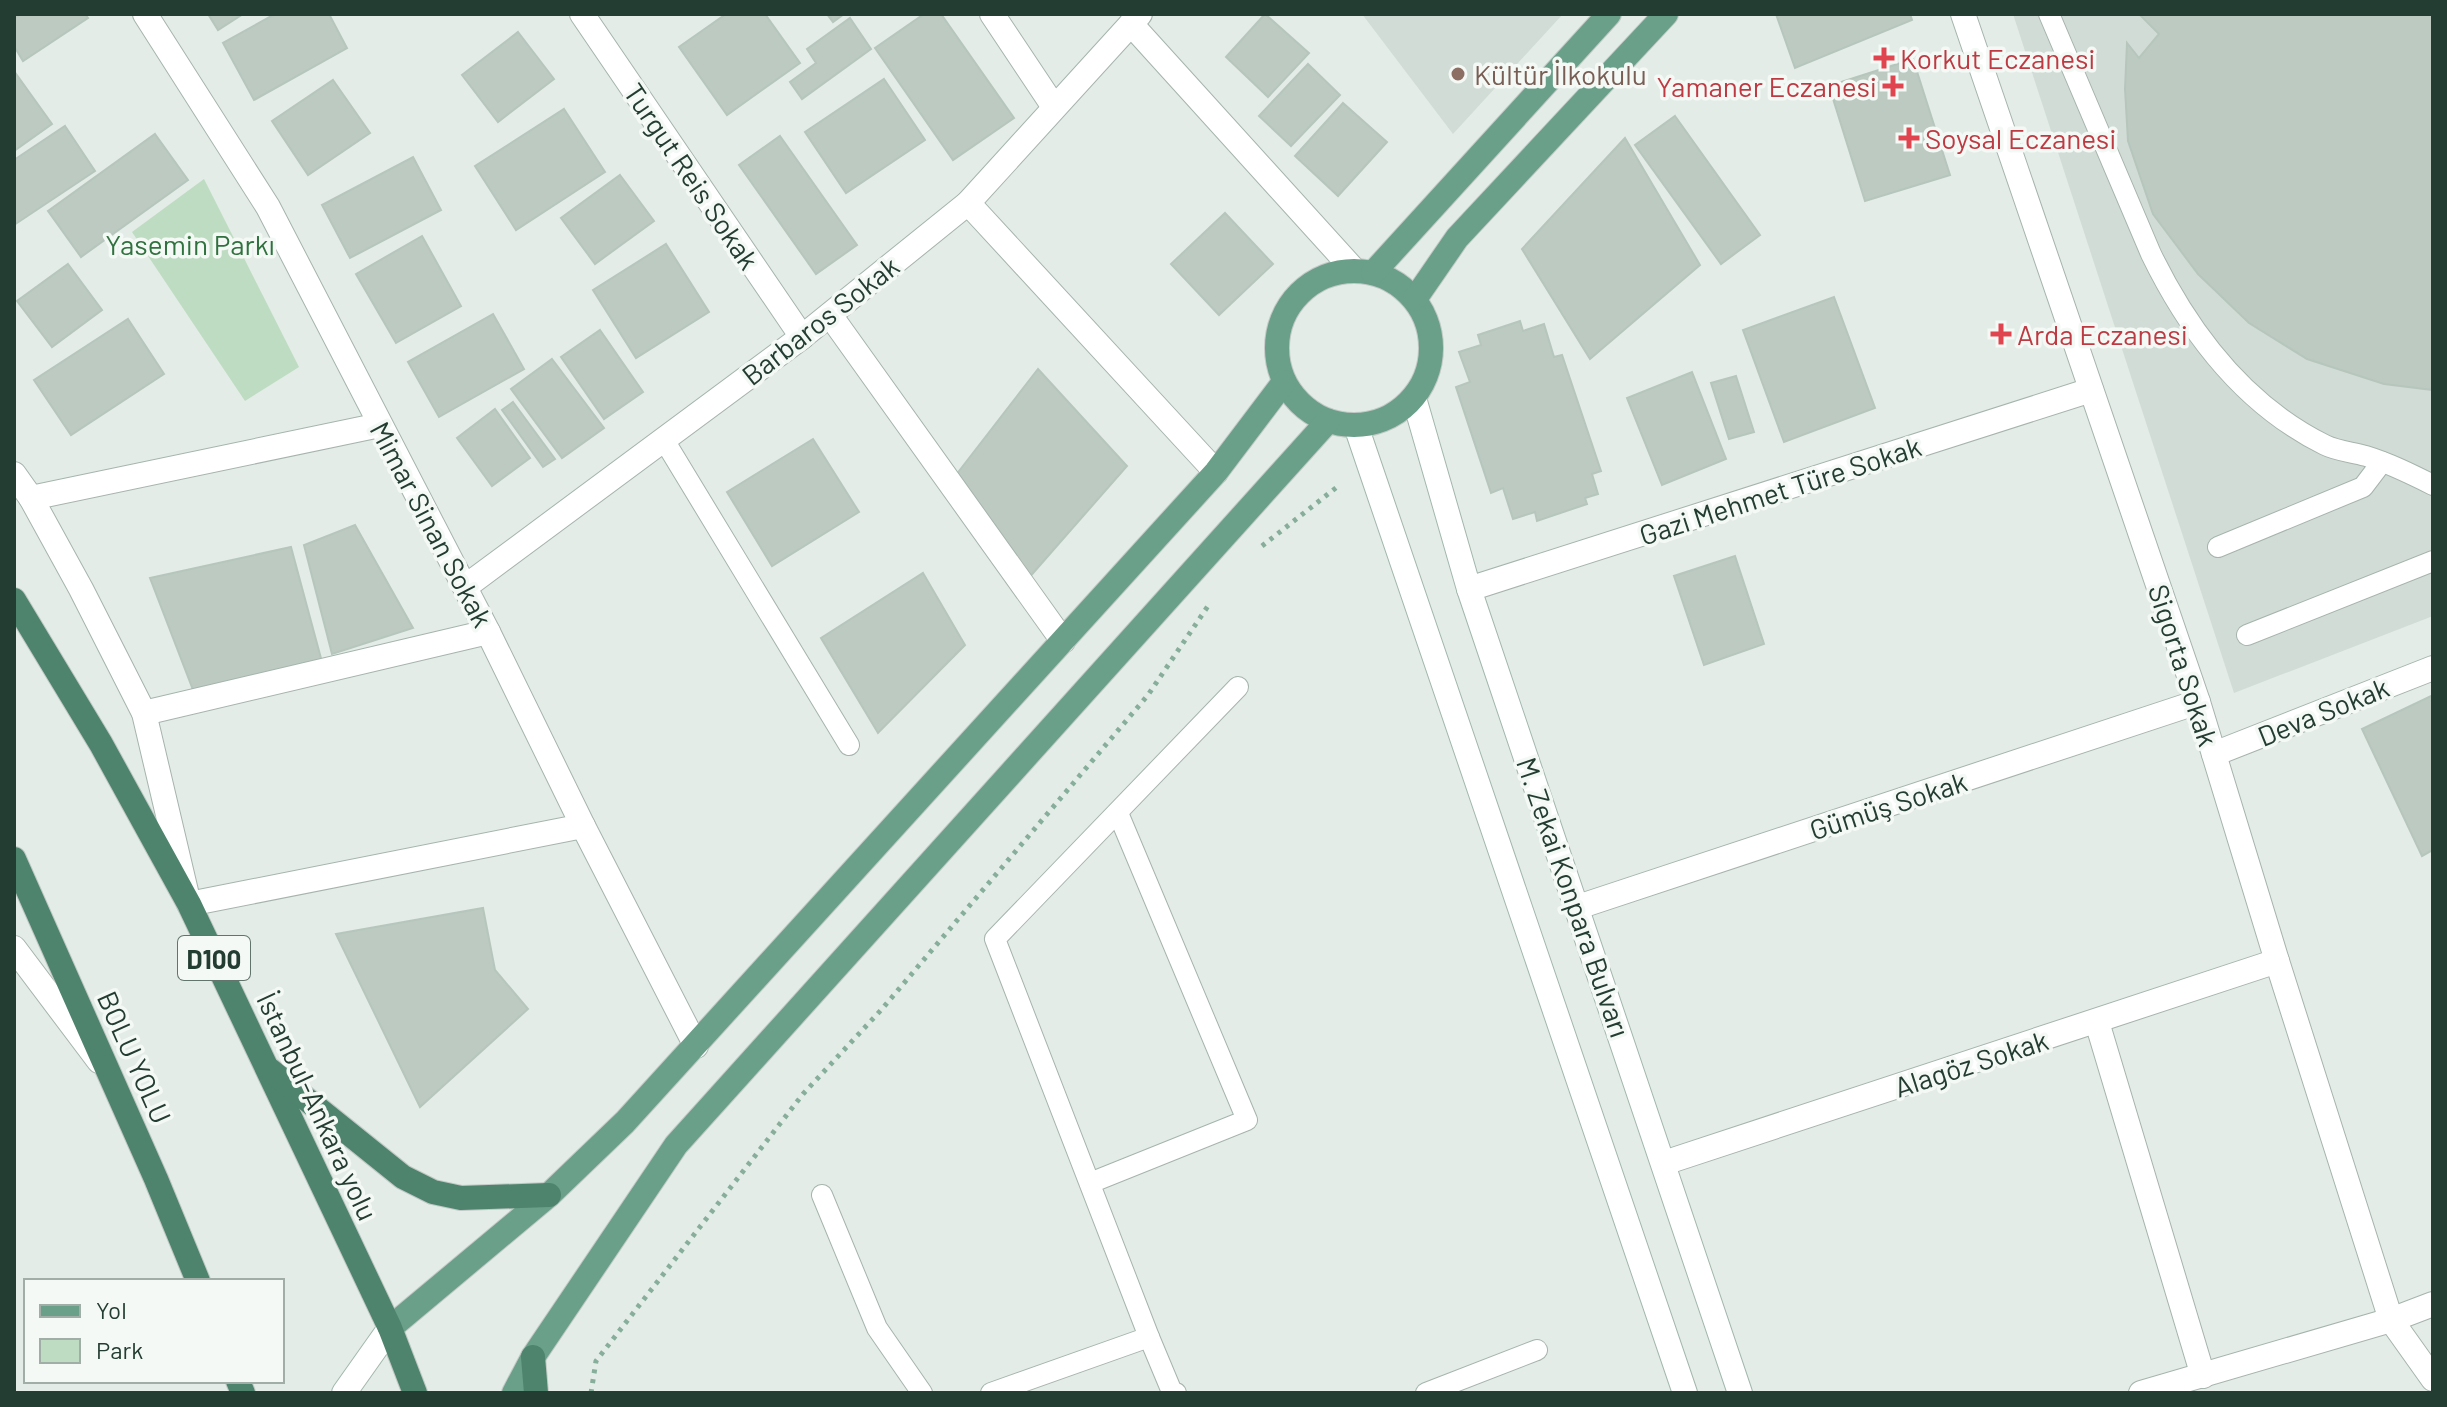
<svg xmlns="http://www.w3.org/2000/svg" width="2447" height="1407" font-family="Barlow,sans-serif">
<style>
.built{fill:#d2dcd6}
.green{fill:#bedcc1}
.building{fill:#bccac2;stroke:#b6c6bd;stroke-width:2}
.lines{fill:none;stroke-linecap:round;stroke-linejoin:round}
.service-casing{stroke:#a6b4ad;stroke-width:22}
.minor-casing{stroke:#a6b4ad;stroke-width:26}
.secondary-casing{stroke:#a2b7ad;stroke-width:26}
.primary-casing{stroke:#c2c9c6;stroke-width:26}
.trunk-casing{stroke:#c2c9c6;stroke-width:26}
.path{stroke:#86ae9b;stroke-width:5;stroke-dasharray:4 6;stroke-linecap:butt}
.service{stroke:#fff;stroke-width:20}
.minor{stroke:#fff;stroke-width:24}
.secondary{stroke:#fff;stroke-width:24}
.primary{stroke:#6a9f89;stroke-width:24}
.trunk{stroke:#4e846e;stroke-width:24}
.health-dot{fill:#e0444e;stroke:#f4f9f6;stroke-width:3}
.education-dot{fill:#8d6e63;stroke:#f4f9f6;stroke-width:3}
.labels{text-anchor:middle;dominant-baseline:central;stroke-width:7;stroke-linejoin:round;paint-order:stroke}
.shield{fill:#f4f9f6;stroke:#62756d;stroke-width:2}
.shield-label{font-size:26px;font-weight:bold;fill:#243d32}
.health-label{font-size:28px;fill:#be3a42;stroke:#f4f9f6;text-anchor:start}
.education-label{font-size:28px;fill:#785e54;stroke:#f4f9f6;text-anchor:start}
.street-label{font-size:28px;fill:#243d32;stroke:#f4f9f6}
.park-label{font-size:28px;fill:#30723e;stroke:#f4f9f6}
</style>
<rect width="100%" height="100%" fill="#e3ece7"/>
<g class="built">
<path d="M1362,14H1563L1453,134Z"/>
<path d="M2013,14H2433V616L2234,693Z"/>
</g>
<path class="green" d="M204,179L299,367L245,401L132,232Z"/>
<g class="building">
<path d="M21,14H85L88,18L23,61L14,46V18Z"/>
<path d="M208,14H243L218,30Z"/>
<path d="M275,14H329L347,48L254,100L223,43Z"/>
<path d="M726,14H765L800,63L727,115L679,47Z"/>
<path d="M827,14H844L833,22Z"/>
<path d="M924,14H941L1014,118L953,160L875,48Z"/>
<path d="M1265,14L1309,53L1268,97L1226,57Z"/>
<path d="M1776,14H1910L1912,20L1795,68Z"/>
<path d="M2139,14H2433V390L2384,384L2307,359L2249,323L2198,274L2153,214L2128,141L2125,89L2127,43L2139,58L2159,34Z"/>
<path d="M850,18L871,49L802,99L790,82L816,63L807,49Z"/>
<path d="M518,32L554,79L498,122L462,75Z"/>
<path d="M1913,59L1950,175L1865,201L1829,86Z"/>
<path d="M1308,64L1340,95L1291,146L1259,116Z"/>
<path d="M14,71L52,124L14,151Z"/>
<path d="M884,79L925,140L846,193L805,132Z"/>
<path d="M333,80L370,133L308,175L272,121Z"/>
<path d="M1343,103L1387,142L1338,196L1295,156Z"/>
<path d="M564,109L605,172L516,230L475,166Z"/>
<path d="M1675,116L1760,235L1721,264L1635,145Z"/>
<path d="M65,126L95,171L14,225V160Z"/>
<path d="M155,134L188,180L81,257L48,211Z"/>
<path d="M780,136L857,245L816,274L739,165Z"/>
<path d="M1625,138L1700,265L1590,359L1522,249Z"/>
<path d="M413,157L441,210L350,258L322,205Z"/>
<path d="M620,175L654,221L595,264L561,218Z"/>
<path d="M1225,213L1273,264L1219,315L1171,264Z"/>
<path d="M422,236L461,306L396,343L356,274Z"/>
<path d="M666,244L709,312L636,358L593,290Z"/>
<path d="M68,264L102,310L52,347L17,301Z"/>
<path d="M1834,297L1875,408L1784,442L1743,330Z"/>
<path d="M493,314L524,369L439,417L408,362Z"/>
<path d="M128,319L164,374L71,435L34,380Z"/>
<path d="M1520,321L1523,331L1544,324L1554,357L1562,355L1601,471L1592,474L1598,494L1585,498L1587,504L1537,521L1535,512L1513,519L1503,488L1491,493L1456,387L1470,382L1459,352L1481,345L1478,335Z"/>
<path d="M600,330L643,392L604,419L561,357Z"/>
<path d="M552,359L604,428L562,458L511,389Z"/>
<path d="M1038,369L1127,466L1027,580L956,475Z"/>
<path d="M1692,372L1726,459L1662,485L1627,398Z"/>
<path d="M1736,376L1754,432L1729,439L1711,383Z"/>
<path d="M513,402L555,459L543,467L502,410Z"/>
<path d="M495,409L530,458L492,486L457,438Z"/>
<path d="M813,439L859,512L772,566L727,492Z"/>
<path d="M355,525L413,628L332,654L304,545Z"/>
<path d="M291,547L322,662L195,695L150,578Z"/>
<path d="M1735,556L1764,644L1704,665L1674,576Z"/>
<path d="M923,573L965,645L878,733L821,638Z"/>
<path d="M2433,695V850L2422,856L2362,729Z"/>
<path d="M483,908L495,970L528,1009L420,1107L336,934Z"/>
</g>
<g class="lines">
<defs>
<g id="service">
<path d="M2049,14L2151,254C2189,332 2244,405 2325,445C2337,451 2352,452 2366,456C2389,463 2411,474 2433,485"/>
<path d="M664,440L849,745"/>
<path d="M2218,547L2363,487L2382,462"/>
<path d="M2247,635L2433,561"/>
<path d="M1090,1183L1247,1120L1118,813"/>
<path d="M822,1195L877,1328L922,1393"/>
<path d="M1149,1337L1172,1392L1176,1393"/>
<path d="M991,1393L1149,1337L995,939L1238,687"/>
<path d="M1426,1393L1537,1350"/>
</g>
<g id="minor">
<path d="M145,14L268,207L488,632L583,826L696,1046"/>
<path d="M582,14L802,337"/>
<path d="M992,14L1054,107"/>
<path d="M1963,14L2198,702L2277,961L2391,1320L2433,1379"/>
<path d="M1131,24L1354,270"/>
<path d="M968,203L1216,472"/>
<path d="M830,315L1063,641"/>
<path d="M14,474L31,498L81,589L144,713L189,904L583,826"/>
<path d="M31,498L380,425"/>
<path d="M465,587L802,337L968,203L1140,14"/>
<path d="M1469,589L2091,390"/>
<path d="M144,713L488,632"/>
<path d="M2214,754L2433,668"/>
<path d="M1578,907L2198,702"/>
<path d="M14,948L99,1061"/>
<path d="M2097,1022L2203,1376"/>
<path d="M1664,1163L2277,961"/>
<path d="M2141,1393L2391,1320L2433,1304"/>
</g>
<g id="secondary">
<path d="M1414,398L1469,589L1740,1393"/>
<path d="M1356,426L1685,1393"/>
<path d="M344,1393L390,1328"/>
</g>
<g id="primary">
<circle cx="1354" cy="348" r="77"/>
<path d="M1373,273L1609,14"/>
<path d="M1415,299L1457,238L1666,14"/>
<path d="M390,1328L549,1195L625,1122L1216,472L1284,382"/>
<path d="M514,1393L533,1357L676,1145L1328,421"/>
</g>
<g id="trunk">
<path d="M14,600L101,744L189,904L390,1328L415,1393"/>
<path d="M14,859L156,1179L198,1281"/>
<path d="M270,1070L403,1177L433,1192L461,1198L549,1195"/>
<path d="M533,1357L536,1393"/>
<path d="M238,1381L243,1393"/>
</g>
</defs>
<use href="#service" class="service-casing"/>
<use href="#minor" class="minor-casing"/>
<use href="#secondary" class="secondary-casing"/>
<use href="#primary" class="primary-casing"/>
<use href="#trunk" class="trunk-casing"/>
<g class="path">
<path d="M1262,546L1337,487"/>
<path d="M591,1393L596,1361L803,1094L882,1009L1148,695L1208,606"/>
</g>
<use href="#service" class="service"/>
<use href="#minor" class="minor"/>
<use href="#secondary" class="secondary"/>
<use href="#primary" class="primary"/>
<use href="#trunk" class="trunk"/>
</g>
<g class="health-dot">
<path d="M1880 46h8v8h8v8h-8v8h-8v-8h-8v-8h8z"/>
<path d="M1889 74h8v8h8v8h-8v8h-8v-8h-8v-8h8z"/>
<path d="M1905 126h8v8h8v8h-8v8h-8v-8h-8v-8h8z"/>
<path d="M1997 322h8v8h8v8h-8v8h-8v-8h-8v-8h8z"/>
</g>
<circle class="education-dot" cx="1458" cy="74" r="8"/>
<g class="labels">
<rect class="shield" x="178" y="936" width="72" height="44" rx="6"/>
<g class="shield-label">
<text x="214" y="958">D100</text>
</g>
<g class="health-label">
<text x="1900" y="58">Korkut Eczanesi</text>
<text x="1877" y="86" text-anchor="end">Yamaner Eczanesi</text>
<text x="1925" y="138">Soysal Eczanesi</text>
<text x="2017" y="334">Arda Eczanesi</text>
</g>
<g class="education-label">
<text x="1474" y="74">Kültür İlkokulu</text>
</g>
<g class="street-label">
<text transform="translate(692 176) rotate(56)">Turgut Reis Sokak</text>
<text transform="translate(820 320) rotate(-38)">Barbaros Sokak</text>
<text transform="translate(1780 490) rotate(-18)">Gazi Mehmet Türe Sokak</text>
<text transform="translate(432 524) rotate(62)">Mimar Sinan Sokak</text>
<text transform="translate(2184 665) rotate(72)">Sigorta Sokak</text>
<text transform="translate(2323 711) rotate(-22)">Deva Sokak</text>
<text transform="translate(1888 805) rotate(-18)">Gümüş Sokak</text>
<text transform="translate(1574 897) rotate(71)">M. Zekai Konpara Bulvarı</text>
<text transform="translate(135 1057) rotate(66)">BOLU YOLU</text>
<text transform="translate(1971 1063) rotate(-18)">Alagöz Sokak</text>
<text transform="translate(318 1106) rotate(65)">İstanbul-Ankara yolu</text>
</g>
<g class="park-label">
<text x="190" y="244">Yasemin Parkı</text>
</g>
</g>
<rect width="2447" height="1407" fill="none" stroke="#243d32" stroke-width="32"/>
<rect x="24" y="1279" width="260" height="104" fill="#f4f9f6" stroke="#a1aea8" stroke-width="2"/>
<rect x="40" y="1305" width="40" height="12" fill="#6a9f89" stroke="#a1aea8" stroke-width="2"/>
<text x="96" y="1319" font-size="24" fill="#243d32">Yol</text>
<rect x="40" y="1339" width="40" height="24" fill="#bedcc1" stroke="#a1aea8" stroke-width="2"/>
<text x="96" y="1359" font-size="24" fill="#243d32">Park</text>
</svg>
